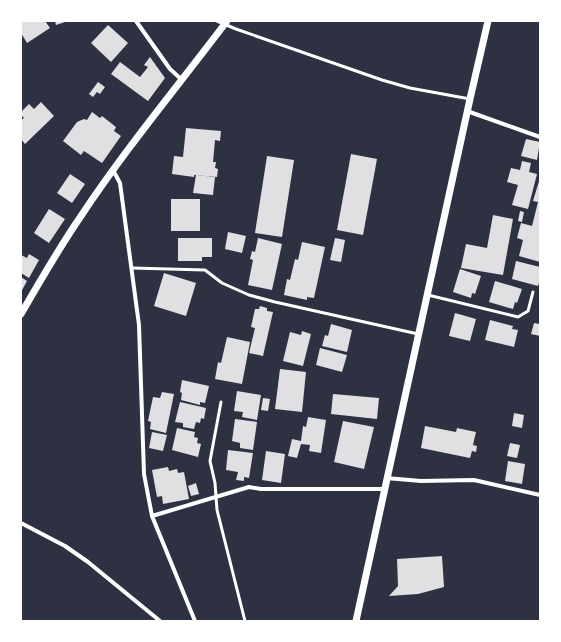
<svg xmlns="http://www.w3.org/2000/svg" width="561" height="642" font-family="'Noto Sans',sans-serif">
<style>
.building{fill:#e0e0e3}
.lines{fill:none;stroke-linecap:round;stroke-linejoin:round}
.service{stroke:#fff;stroke-width:3}
.minor{stroke:#fff;stroke-width:4}
.tertiary{stroke:#fff;stroke-width:7}
</style>
<rect width="100%" height="100%" fill="#2d3142"/>
<g class="building">
<path d="M21,21H45L50,28L27,43L21,33Z"/>
<path d="M55,21H68L56,25Z"/>
<path d="M108,25L128,43L111,62L91,43Z"/>
<path d="M150,57L165,78L148,101L111,74L120,62L140,77L148,67L144,65Z"/>
<path d="M98,82L105,87L100,94L97,92L93,97L89,94Z"/>
<path d="M41,102L54,116L25,144L21,139V120L24,118L21,115V112L29,104L34,109Z"/>
<path d="M92,112L100,118L102,116L116,127L114,131L121,136L102,163L84,151L81,155L63,141L77,122L84,119L87,120Z"/>
<path d="M186,128L221,131L220,141L215,140L213,162H216L215,168L218,169L217,177L194,175V177L172,174L174,156L183,157Z"/>
<path d="M526,139L540,142L537,160L521,156Z"/>
<path d="M351,154L377,159L363,235L337,230Z"/>
<path d="M267,156L294,160L282,237L255,233Z"/>
<path d="M522,161L531,163L529,172L537,174L528,209L512,205L518,185L507,182L511,168L520,170Z"/>
<path d="M70,174L85,184L72,203L57,193Z"/>
<path d="M196,175L215,177L213,195L193,193Z"/>
<path d="M540,178V262L519,256L523,240L517,238L521,223L532,226L538,202L533,201Z"/>
<rect x="171" y="199" width="29" height="32"/>
<path d="M49,209L65,219L49,243L34,233Z"/>
<path d="M520,211L524,212L522,222L518,221Z"/>
<path d="M493,215L513,219L503,275L461,268L466,244L487,248Z"/>
<path d="M228,232L246,236L242,253L225,249Z"/>
<path d="M178,238H212V257H202V261H178Z"/>
<path d="M258,238L282,244L272,290L248,285L253,260L250,259L252,251L255,252Z"/>
<path d="M335,238L345,240L341,262L330,260Z"/>
<path d="M302,242L325,247L314,298L307,297V300L284,295L287,279L290,280L295,259L298,260Z"/>
<path d="M29,254L39,260L29,278L21,273V255L27,258Z"/>
<path d="M516,261L540,267V279L538,286L512,279Z"/>
<path d="M460,269L481,276L475,294L472,293L471,298L453,292Z"/>
<path d="M164,273L196,283L186,316L154,306Z"/>
<path d="M21,277L27,281L21,292Z"/>
<path d="M495,281L522,289L517,303L515,302L513,309L489,302Z"/>
<path d="M260,306L267,308V311L273,312L263,356L249,353L255,328L251,327L255,309H259Z"/>
<path d="M455,313L476,319L470,341L449,336Z"/>
<path d="M490,320L513,326L512,329L518,330L514,347L485,340Z"/>
<path d="M534,323L540,324V336L531,334Z"/>
<path d="M331,324L352,330L347,352L322,346L325,335L328,336Z"/>
<path d="M302,331L311,334L303,366L283,361L290,332L301,335Z"/>
<path d="M227,337L250,342L242,384L215,379L218,362L221,363Z"/>
<path d="M320,348L347,355L342,372L316,365Z"/>
<path d="M280,369L306,372L302,412L275,409Z"/>
<path d="M182,380L209,386L205,403L200,402V405L181,400L182,393L180,392Z"/>
<path d="M237,391L261,395L257,420L242,417L243,412L234,411Z"/>
<path d="M162,392L174,394L166,433L150,429L151,422L148,421L153,397L160,398Z"/>
<path d="M333,394L379,398L377,419L331,414Z"/>
<path d="M263,398L270,399L268,411L261,410Z"/>
<path d="M180,402L206,408L204,419L201,418L200,423L196,422L194,429L183,427V423L175,422Z"/>
<path d="M514,413L524,415L522,428L512,426Z"/>
<path d="M308,417L326,420L321,453L309,451L310,445L301,444L297,458L288,456L292,439L301,441L303,426L306,427Z"/>
<path d="M235,419L257,422L253,450L240,448V443L232,441Z"/>
<path d="M343,421L374,427L364,469L334,462Z"/>
<path d="M425,426L456,432L457,428L476,432L473,445L477,446L476,452L472,451L470,458L421,448Z"/>
<path d="M177,428L195,432L194,437L198,438L197,443L201,444L198,457L172,450Z"/>
<path d="M152,432L167,435L163,451L149,448Z"/>
<path d="M510,443L520,445L517,458L507,456Z"/>
<path d="M228,450L253,453L249,478L244,477V481L236,480L238,472L226,470Z"/>
<path d="M266,451L285,454L281,483L262,480Z"/>
<path d="M508,461L525,464L522,484L505,481Z"/>
<path d="M168,467L169,471L177,469L178,473L184,472L189,499L163,504L162,496L157,497L152,470Z"/>
<path d="M196,483L199,494L191,496L188,486Z"/>
<path d="M442,556L444,587L418,594L389,596L398,586L397,559Z"/>
</g>
<g class="lines">
<g class="service">
<path d="M217,21L236,29L382,80L410,88L470,99"/>
<path d="M132,268L205,270L222,283L249,295L275,302L418,334"/>
<path d="M428,295L518,317L528,311L533,292"/>
<path d="M221,402L210,461L215,483L217,510L245,621"/>
</g>
<g class="minor">
<path d="M136,21L170,69L181,79"/>
<path d="M467,111L540,137"/>
<path d="M113,170L120,183L139,325L144,474L152,516L195,621"/>
<path d="M386,478L421,481L474,480L540,495"/>
<path d="M152,516L249,487L261,489H384"/>
<path d="M21,523L65,546L88,562L160,621"/>
</g>
<g class="tertiary">
<path d="M21,314C40,281 59,248 81,216C126,148 178,86 227,21"/>
<path d="M356,621L470,99L488,21"/>
</g>
</g>
<rect width="561" height="642" fill="none" stroke="#ffffff" stroke-width="44"/>
</svg>
